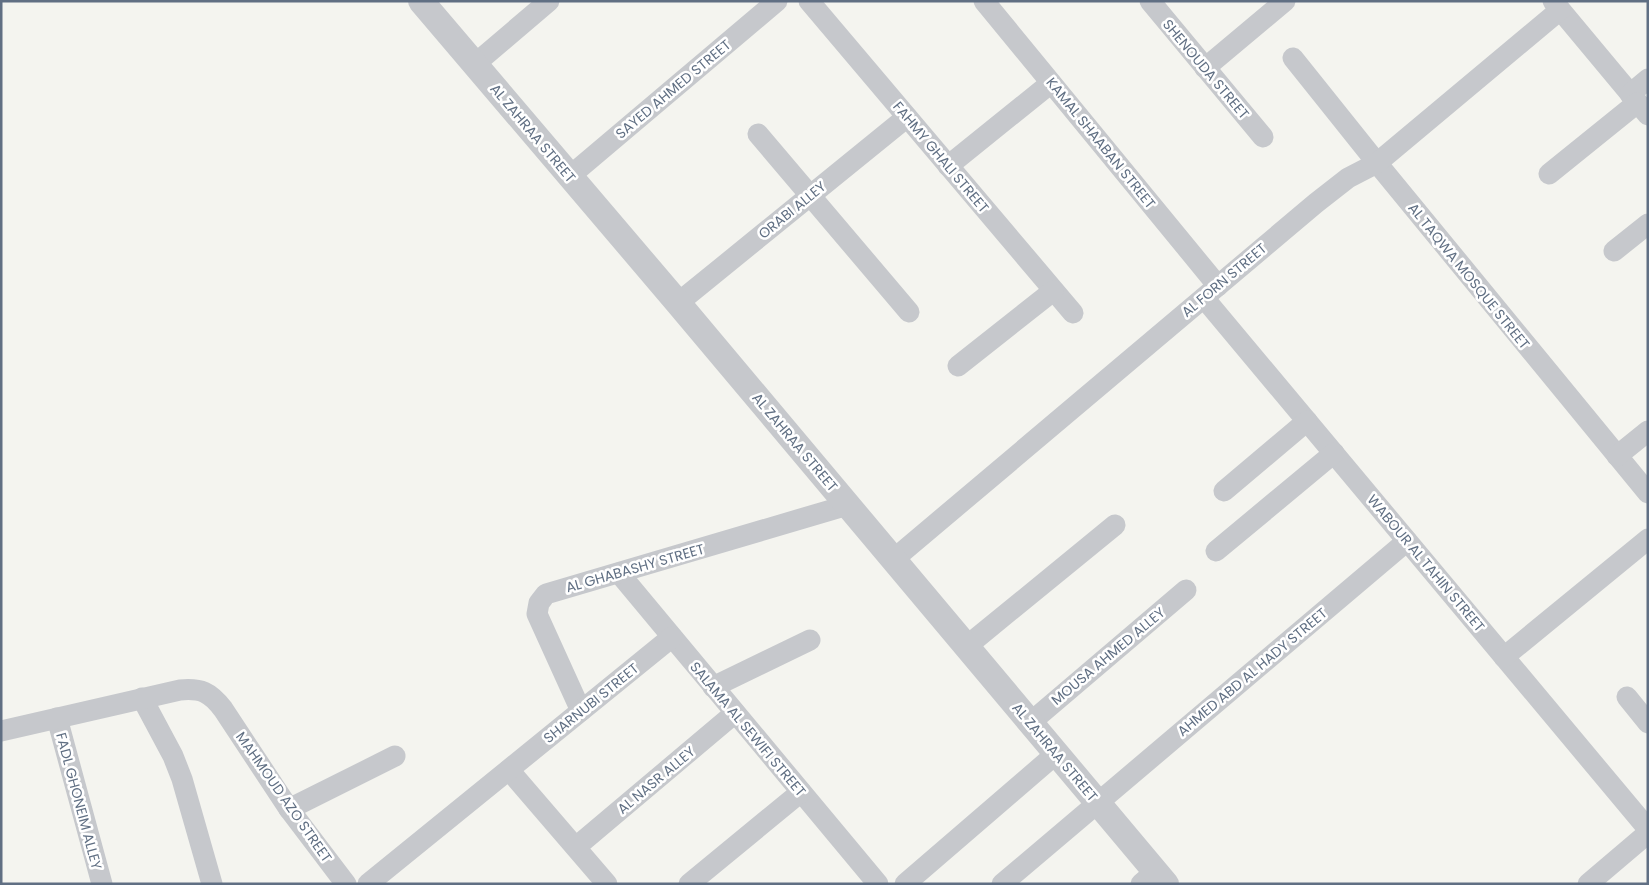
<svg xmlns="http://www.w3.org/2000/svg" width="1649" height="885" font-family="Poppins,sans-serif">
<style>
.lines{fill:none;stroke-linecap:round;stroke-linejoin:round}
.minor{stroke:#c6c8cc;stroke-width:21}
.tertiary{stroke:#c6c8cc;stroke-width:26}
.labels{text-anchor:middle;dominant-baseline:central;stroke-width:5;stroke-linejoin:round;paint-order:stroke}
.street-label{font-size:14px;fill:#606f83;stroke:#fff}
</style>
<rect width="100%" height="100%" fill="#f4f4ef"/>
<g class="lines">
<g class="minor">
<path d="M809,1L1073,313"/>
<path d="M984,1L1218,286"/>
<path d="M1150,1L1263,137"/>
<path d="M1553,1L1648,115"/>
<path d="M1293,58L1377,163L1648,493"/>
<path d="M475,64L549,1"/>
<path d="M1205,68L1285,1"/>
<path d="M1630,94L1648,79"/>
<path d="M758,134L909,312"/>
<path d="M948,166L1051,83"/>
<path d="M1549,174L1637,103"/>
<path d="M570,176L777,1"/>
<path d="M1614,251L1648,224"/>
<path d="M1204,298L1648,829"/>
<path d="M678,303L907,117"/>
<path d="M958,366L1053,291"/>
<path d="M1617,456L1648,431"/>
<path d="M1224,491L1307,421"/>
<path d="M1216,551L1334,453"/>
<path d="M894,559L1316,203L1348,178L1377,163L1560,10"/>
<path d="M619,573L878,884"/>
<path d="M967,646L1115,525"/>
<path d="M1504,657L1648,539"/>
<path d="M713,687L810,640"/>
<path d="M1627,697L1648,723"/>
<path d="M142,698L173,756L182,779L212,884"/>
<path d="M581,711L537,614L539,603L546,594L848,505"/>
<path d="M57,718L102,884"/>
<path d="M1031,722L1186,590"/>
<path d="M1,731L180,690C201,688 210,692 223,709L289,809L346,884"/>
<path d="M509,770L607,884"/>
<path d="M289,809L395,756"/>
<path d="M576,847L735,713"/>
<path d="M368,884L672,637"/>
<path d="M689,884L801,792"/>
<path d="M905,884L1057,753"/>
<path d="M1002,884L1407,541"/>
<path d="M1141,884L1156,871"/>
<path d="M1588,884L1648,833"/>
</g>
<path class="tertiary" d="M421,1L678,303L1166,884"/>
</g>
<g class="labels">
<g class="street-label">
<text transform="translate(1206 69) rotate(50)">SHENOUDA STREET</text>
<text transform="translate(673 89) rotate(-40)">SAYED AHMED STREET</text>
<text transform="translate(533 133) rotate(50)">AL ZAHRAA STREET</text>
<text transform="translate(1101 143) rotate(51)">KAMAL SHAABAN STREET</text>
<text transform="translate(941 157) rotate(50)">FAHMY GHALI STREET</text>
<text transform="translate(792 210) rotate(-39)">ORABI ALLEY</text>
<text transform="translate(1469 276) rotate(51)">AL TAQWA MOSQUE STREET</text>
<text transform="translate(1224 280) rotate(-40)">AL FORN STREET</text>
<text transform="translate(795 442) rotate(50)">AL ZAHRAA STREET</text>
<text transform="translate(1426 563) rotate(50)">WABOUR AL TAHIN STREET</text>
<text transform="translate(635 568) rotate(-16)">AL GHABASHY STREET</text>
<text transform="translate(1108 656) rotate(-40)">MOUSA AHMED ALLEY</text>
<text transform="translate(1252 672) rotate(-40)">AHMED ABD AL HADY STREET</text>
<text transform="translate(591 703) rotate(-39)">SHARNUBI STREET</text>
<text transform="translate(748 729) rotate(50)">SALAMA AL SEWIFI STREET</text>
<text transform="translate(1055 752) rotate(50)">AL ZAHRAA STREET</text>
<text transform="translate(656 780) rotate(-40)">AL NASR ALLEY</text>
<text transform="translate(284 797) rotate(55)">MAHMOUD AZO STREET</text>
<text transform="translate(79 801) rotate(75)">FADL GHONEIM ALLEY</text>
</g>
</g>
<rect width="1649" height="885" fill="none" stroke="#606f83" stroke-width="5"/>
</svg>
